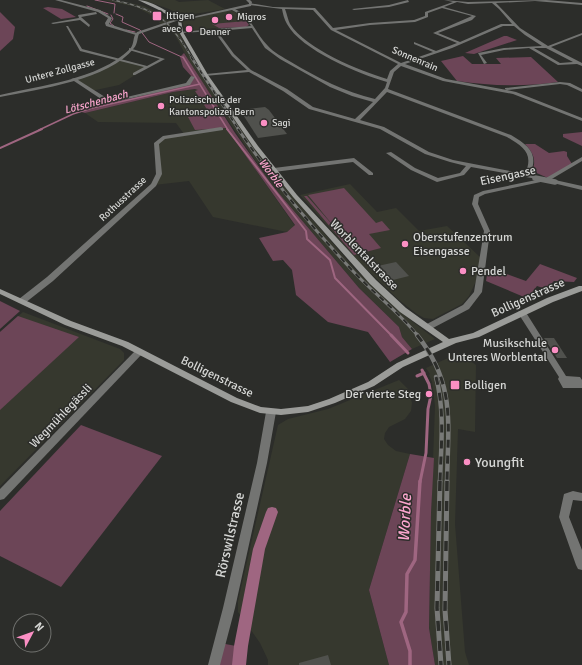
<svg xmlns="http://www.w3.org/2000/svg" width="582" height="665" font-family="Signika,sans-serif">
<style>
.built{fill:#36382e}
.green{fill:#6c4557}
.lines{fill:none;stroke-linecap:round;stroke-linejoin:round}
.stream-far4{stroke:#9f6681;stroke-width:1}
.stream-far3{stroke:#9f6681;stroke-width:1.5}
.stream-far2{stroke:#9f6681;stroke-width:2}
.stream-far1{stroke:#9f6681;stroke-width:3}
.stream{stroke:#9f6681;stroke-width:3.5}
.canal{fill:#9f6681;fill-rule:evenodd}
.building{fill:#50514d}
.minor{fill:#737472;fill-rule:evenodd}
.tertiary{fill:#737472;fill-rule:evenodd}
.secondary{fill:#9b9c99;fill-rule:evenodd}
.rail-far4-casing{stroke:#797a78;stroke-width:1.5}
.rail-far3-casing{stroke:#797a78;stroke-width:2.5}
.rail-far2-casing{stroke:#797a78;stroke-width:3}
.rail-far1-casing{stroke:#797a78;stroke-width:4.5}
.rail-casing{stroke:#797a78;stroke-width:5}
.rail-far4{stroke:#2c2d2a;stroke-width:1;stroke-dasharray:3.5;stroke-linecap:butt}
.rail-far3{stroke:#2c2d2a;stroke-width:1.5;stroke-dasharray:4;stroke-linecap:butt}
.rail-far2{stroke:#2c2d2a;stroke-width:2;stroke-dasharray:5.5;stroke-linecap:butt}
.rail-far1{stroke:#2c2d2a;stroke-width:3;stroke-dasharray:8;stroke-linecap:butt}
.rail{stroke:#2c2d2a;stroke-width:3.5;stroke-dasharray:10;stroke-linecap:butt}
.minor-bridge{stroke:#737472;stroke-width:5.5}
.poi-dot{fill:#fb8fc4;stroke:#2c2d2a;stroke-width:1.5}
.labels{text-anchor:middle;dominant-baseline:central;stroke-width:3;stroke-linejoin:round;paint-order:stroke}
.far-poi-label{font-size:10px;fill:#d6d7d5;stroke:#2c2d2a;text-anchor:start}
.far-street-label{font-size:10px;fill:#d6d7d5;stroke:#2c2d2a}
.far-water-label{font-size:11px;font-style:italic;fill:#fba6ce;stroke:#2c2d2a}
.street-label{font-size:12px;fill:#d6d7d5;stroke:#2c2d2a}
.poi-label{font-size:12px;fill:#d6d7d5;stroke:#2c2d2a;text-anchor:start}
.near-poi-label{font-size:14px;fill:#d6d7d5;stroke:#2c2d2a;text-anchor:start}
.near-street-label{font-size:14px;fill:#d6d7d5;stroke:#2c2d2a}
.near-water-label{font-size:16px;font-style:italic;fill:#fba6ce;stroke:#2c2d2a}
</style>
<rect width="100%" height="100%" fill="#2c2d2a"/>
<g class="built">
<path d="M104,0H116L144,6L157,12L171,21L170,24L179,33L193,59L266,165L354,268L399,311L435,339L412,349L402,337L399,327L359,288L272,185L193,69L175,35L165,28L159,26L162,25L149,14L136,7Z"/>
<path d="M143,0H175L179,2L208,0L225,9L182,16L169,9Z"/>
<path d="M225,11H232L242,15L249,25L185,31L182,21Z"/>
<path d="M120,59L148,67L119,85L91,91L73,79L102,69Z"/>
<path d="M196,89L199,90L223,127H226L295,226L287,232L213,217L189,181L154,185L159,174L156,144L163,138L184,134L176,123L98,122L85,113L173,92Z"/>
<path d="M350,184L377,212L396,208L419,231L447,226L481,258L476,281L469,296L462,304L433,319L424,318L417,314L399,300L359,262L300,195Z"/>
<path d="M23,312L120,349L124,353V360L0,486V332Z"/>
<path d="M459,353L476,365L475,432L458,429L455,524L465,652L469,665H435L429,628L431,513L435,406L432,382L429,375L430,374L426,368Z"/>
<path d="M399,380L408,389L412,403L411,411L405,419L389,427L385,433L384,439L388,445L396,451L410,454L369,590L389,665H268V660L260,643L238,612V601L278,425L288,419L328,409Z"/>
</g>
<g class="green">
<path d="M48,7L62,9L76,17L61,19L43,8Z"/>
<path d="M0,12L15,27L13,39L0,51Z"/>
<path d="M246,21L249,25L246,27L219,28L212,24Z"/>
<path d="M504,36H507L517,40L474,54L465,53Z"/>
<path d="M184,53L235,133L272,185L359,288L399,327L402,337L412,349L390,362L368,332L328,322L296,295L292,270L283,260L273,261L259,238L287,232L295,225L226,128L195,130L188,117L210,114L195,91L198,90L195,89L173,92L85,113L75,110L108,101L129,99L187,84L192,77L183,67L180,57Z"/>
<path d="M463,56L472,64H501L496,58L531,57L558,82C523,87 491,86 457,81L441,61Z"/>
<path d="M582,132V146L563,137V134Z"/>
<path d="M525,144H535L549,153L564,151L567,152V156L572,164L548,178L532,171C537,161 533,152 525,144Z"/>
<path d="M344,188L376,223L382,221L390,230L369,234L381,248L354,255L304,196H307L336,229L308,195Z"/>
<path d="M540,264L577,278L574,282L554,281L546,289L537,286L530,295L524,297L486,281L488,268H490L526,281Z"/>
<path d="M0,301L20,311L0,329Z"/>
<path d="M18,316L79,337L0,410V332Z"/>
<path d="M81,425L162,456L61,587L0,556V511Z"/>
<path d="M410,454L434,458L431,513L429,628L435,665H389L369,590Z"/>
<path d="M220,643L236,646L235,665H214Z"/>
</g>
<g class="lines">
<g class="stream-far4">
<path d="M95,0L115,4L114,13"/>
<path d="M87,6L108,14"/>
<path d="M116,14L123,17L122,22L140,30L149,42L184,58"/>
<path d="M111,15L113,19L110,23L114,26"/>
<path d="M126,30L135,32"/>
</g>
<g class="stream-far3">
<path d="M183,57L228,130"/>
<path d="M39,130L73,114L92,108L200,84"/>
</g>
<g class="stream-far2">
<path d="M227,129L306,231L307,239L330,260L335,278L392,336"/>
<path d="M0,148L42,129"/>
</g>
<g class="stream-far1">
<path d="M391,335L408,353"/>
<path d="M417,376L424,373"/>
<path d="M420,482L426,453L428,409L431,395L429,384L422,370"/>
</g>
<path class="stream" d="M410,665V651L401,622L406,612L407,574L415,560L420,481"/>
<path class="canal" d="M272,507L276,508L278,512L265,549L248,646L246,665H232L234,646L253,549L266,512L268,508Z"/>
</g>
<g class="building">
<path d="M265,107L269,110L287,134L258,138L240,110Z"/>
<path d="M396,262L409,276L385,282L373,267Z"/>
<path d="M544,338H554L567,358H557Z"/>
<path d="M328,655L331,665H299V663Z"/>
</g>
<g class="lines">
<g class="minor">
<path d="M55,0H61L100,10L112,18L109,24L139,34L136,35L106,26L105,23L108,18L98,12Z"/>
<path d="M408,0L409,2L389,7L354,10L352,9L389,5Z"/>
<path d="M444,0L468,2L546,0L582,3V5L535,1L496,3L520,28L548,46L582,33V35L551,47L582,63V66L577,64L558,65L529,48L504,50L481,55L487,63L484,64L478,53L504,48L542,46L525,35L514,26H503L452,48L405,64L446,79L507,90L505,89V88L560,82L570,83L582,89V92L567,85L560,84L507,90L516,92L582,118V121L513,94L443,81L401,66L394,72L388,89L511,135C529,146 539,153 530,175L537,177V179L471,167L464,175L437,182L411,170L386,153L391,152L415,168L438,178L460,173L466,166L450,162L425,154L380,129L309,109L283,91L249,72L204,76V75L206,74L247,70L232,56L214,31L181,33L179,32L251,26L243,16L230,9L233,8C253,17 254,32 268,46C274,53 283,57 291,62C318,78 345,92 375,99L385,88L387,82C359,74 301,50 287,24C284,19 283,14 282,9L250,5L249,3L273,7L315,8L333,28L370,23L414,20L425,16V12L453,2ZM457,2L468,4L492,3L499,9L512,24H501L460,42L438,33L472,20L476,16L444,7ZM442,8L472,16L433,33L457,43L436,51L414,42V44L433,52L401,63L336,30L370,25L415,22L428,17V13ZM285,9L313,10L331,30L398,64L390,71L387,79C360,71 306,49 290,24C288,20 287,14 285,9ZM252,28L265,48L280,59L330,87L352,96L373,102L355,119L313,107L287,89L251,70L234,54L217,31ZM534,48H546L573,62L560,63ZM387,92L507,137C524,147 534,154 525,174L453,160L429,152L384,127L360,120Z"/>
<path d="M96,12L97,14L81,17L90,25L89,27L80,20L53,24L51,23L79,18L78,15Z"/>
<path d="M66,26H68L82,49L147,66L160,59L129,50V48L165,59L135,75H133V73L144,67L80,51Z"/>
<path d="M191,76L195,77L190,85L114,102L101,99L71,79L75,78L105,97L114,100L186,83Z"/>
<path d="M221,127L223,128V130L165,139L159,144L162,174L156,186L53,281L25,303H19L18,301L19,299L47,277L151,184L156,174L154,143L163,136Z"/>
<path d="M582,157V161L550,180L485,194L479,197L478,204L490,231L482,292L469,309L431,329H425L424,327L425,325L463,305L474,292L484,231L472,204L474,195L483,191L546,178Z"/>
<path d="M354,158L373,173V175H369L353,162L274,172L271,170L274,168Z"/>
<path d="M555,180L582,186V190L553,183L552,182Z"/>
<path d="M519,311H525L566,376L580,377L582,380V388H563L558,379L559,377L518,313Z"/>
<path d="M139,349L142,350L143,352L142,354L4,499L0,500V489L136,350Z"/>
<path d="M271,409L274,410L276,412L267,463L235,608L220,665H208L223,608L257,463L266,412L268,410Z"/>
<path d="M573,491L582,493V501L573,500L569,517L582,550V570L578,569L576,565L559,517L564,494Z"/>
</g>
<g class="tertiary">
<path d="M246,0H250L252,2L251,6L185,20L183,19L249,4V3Z"/>
<path d="M176,19L179,20L139,34C137,38 138,43 134,48C109,80 39,89 0,97V95C41,85 98,80 130,49C135,43 132,37 137,32Z"/>
</g>
<g class="secondary">
<path d="M138,0C149,0 168,11 177,18L174,19L161,11Z"/>
<path d="M178,19L181,20L183,32L208,75L258,146L297,195L376,280L406,308L449,339L473,333L547,298L579,286H582V291L553,302L479,337L456,343L403,367L374,386L335,403L308,412L281,415L260,413L231,402L122,346L65,325L0,294V289L71,321L128,342L237,398L261,407L281,409L308,406L329,399L368,382L397,363L443,342L400,312L370,284L293,197L254,148L204,75L179,32Z"/>
</g>
<defs>
<path id="rail-far4" d="M113,0C157,9 169,19 192,58"/>
<path id="rail-far3" d="M191,57L239,130"/>
<path id="rail-far2" d="M238,129C271,178 310,225 351,269C372,292 398,311 418,336"/>
<g id="rail-far1">
<path d="M417,335C456,384 448,423 447,482"/>
<path d="M436,377C445,411 441,446 440,482"/>
</g>
<g id="rail">
<path d="M440,481L437,608L441,665"/>
<path d="M447,481L445,610L449,665"/>
</g>
</defs>
<use href="#rail-far4" class="rail-far4-casing"/>
<use href="#rail-far3" class="rail-far3-casing"/>
<use href="#rail-far2" class="rail-far2-casing"/>
<use href="#rail-far1" class="rail-far1-casing"/>
<use href="#rail" class="rail-casing"/>
<use href="#rail-far4" class="rail-far4"/>
<use href="#rail-far3" class="rail-far3"/>
<use href="#rail-far2" class="rail-far2"/>
<use href="#rail-far1" class="rail-far1"/>
<use href="#rail" class="rail"/>
<path class="minor-bridge" d="M535,178L555,182"/>
</g>
<g class="poi-dot">
<rect x="152" y="11" width="10" height="10" rx="2"/>
<circle cx="229" cy="17" r="4"/>
<circle cx="215" cy="20" r="4"/>
<circle cx="189" cy="29" r="4"/>
<circle cx="161" cy="106" r="4"/>
<circle cx="264" cy="123" r="4"/>
<circle cx="405" cy="244" r="4"/>
<circle cx="463" cy="271" r="4"/>
<circle cx="555" cy="350" r="4"/>
<rect x="450" y="380" width="10" height="10" rx="2"/>
<circle cx="429" cy="394" r="4"/>
<circle cx="467" cy="462" r="4"/>
</g>
<g class="labels">
<g class="far-poi-label">
<text x="166" y="16">Ittigen</text>
<text x="237" y="17">Migros</text>
<text x="181" y="29" text-anchor="end">avec</text>
<text x="215" y="32" text-anchor="middle">Denner</text>
<text x="169" y="100">Polizeischule der<tspan x="169" dy="12">Kantonspolizei Bern</tspan></text>
<text x="272" y="123">Sagi</text>
</g>
<g class="far-street-label">
<text transform="translate(415 59) rotate(23)">Sonnenrain</text>
<text transform="translate(60 71) rotate(-15)">Untere Zollgasse</text>
<text transform="translate(123 199) rotate(-43)">Rothusstrasse</text>
</g>
<g class="far-water-label">
<text transform="translate(96 102) rotate(-15)">Lötschenbach</text>
<text transform="translate(271 173) rotate(53)">Worble</text>
</g>
<g class="street-label">
<text transform="translate(508 176) rotate(-12)">Eisengasse</text>
<text transform="translate(364 255) rotate(46)">Worblentalstrasse</text>
<text transform="translate(528 298) rotate(-24)">Bolligenstrasse</text>
<text transform="translate(217 377) rotate(26)">Bolligenstrasse</text>
<text transform="translate(61 416) rotate(-46)">Wegmühlegässli</text>
</g>
<g class="poi-label">
<text x="413" y="237">Oberstufenzentrum<tspan x="413" dy="14">Eisengasse</tspan></text>
<text x="471" y="271">Pendel</text>
<text x="547" y="343" text-anchor="end">Musikschule<tspan x="547" dy="14">Unteres Worblental</tspan></text>
<text x="464" y="385">Bolligen</text>
<text x="421" y="394" text-anchor="end">Der vierte Steg</text>
</g>
<g class="near-poi-label">
<text x="475" y="462">Youngfit</text>
</g>
<g class="near-street-label">
<text transform="translate(230 535) rotate(-77)">Rörswilstrasse</text>
</g>
<g class="near-water-label">
<text transform="translate(405 518) rotate(-87)">Worble</text>
</g>
</g>
<g transform="translate(32 633) rotate(49)"><circle r="19" fill="#2c2d2a" stroke="#70716e"/>
<path d="M0-3L7 15L0 10L-7 15Z" fill="#fb8fc4"/>
<text y="-6" font-size="11" font-weight="bold" text-anchor="middle" fill="#d6d7d5">N</text>
</g>
</svg>
